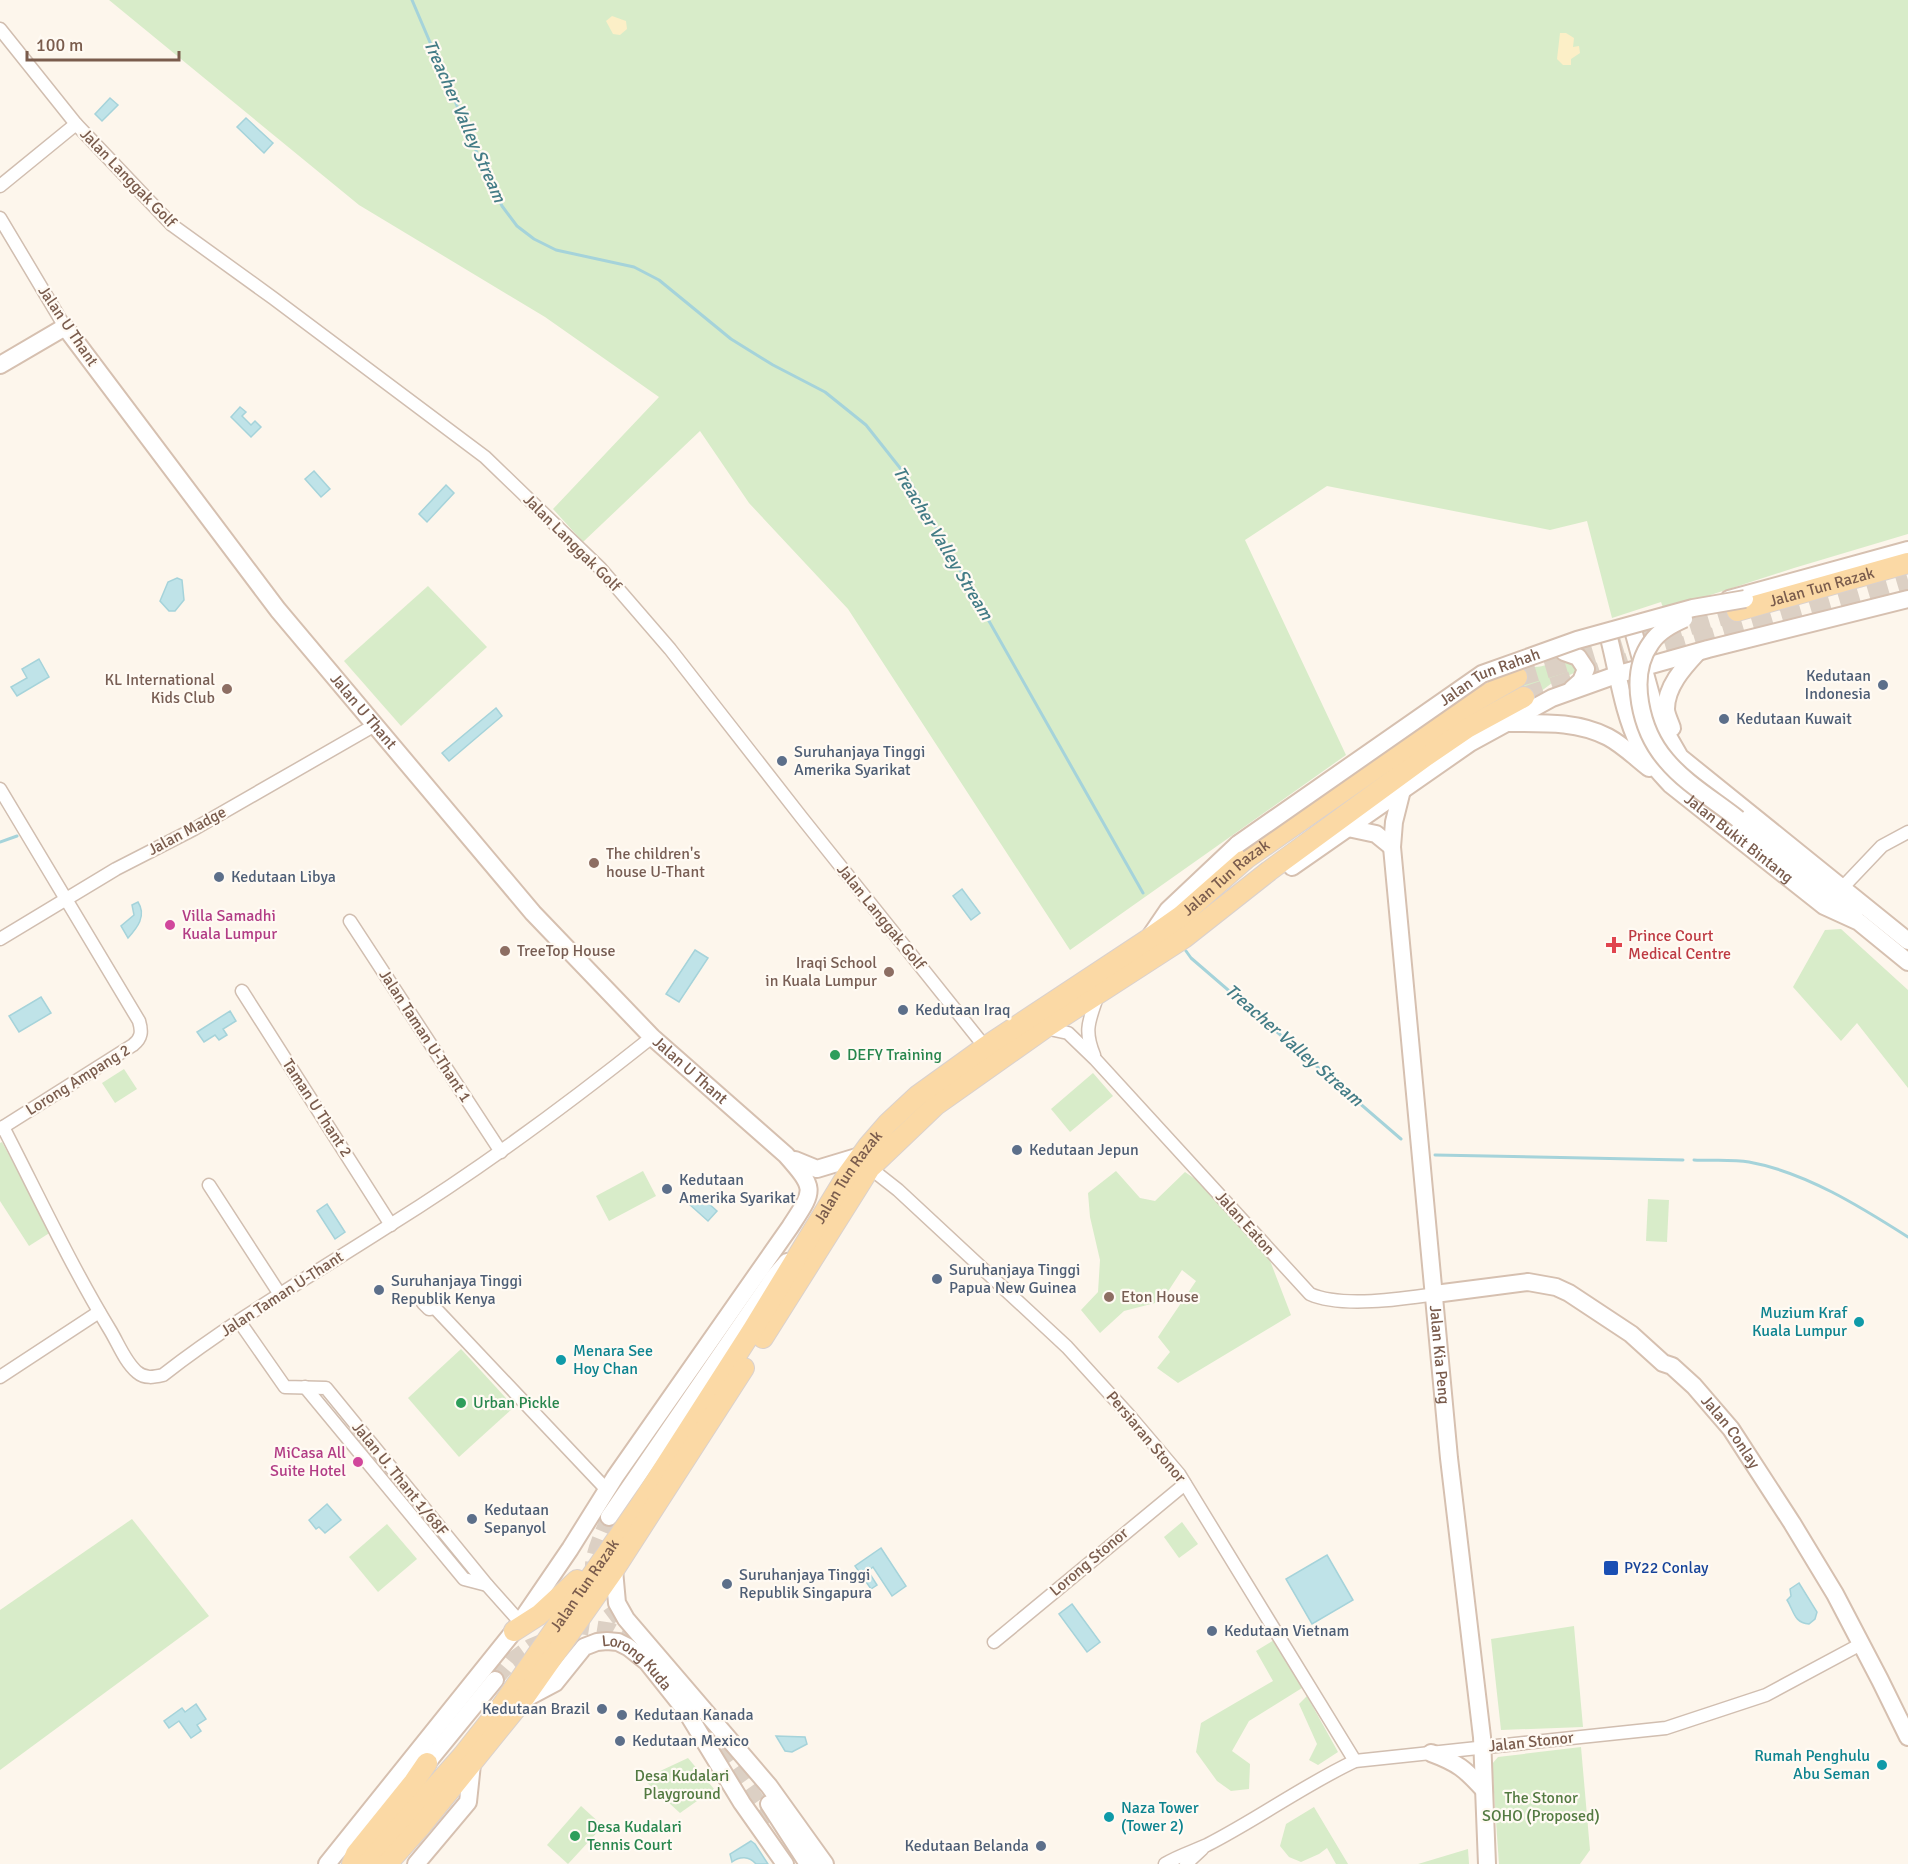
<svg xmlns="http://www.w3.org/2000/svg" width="1908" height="1864" font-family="Signika,sans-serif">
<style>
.green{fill:#d8ecc9}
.sand{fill:#fcefc7}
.water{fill:#bfe3e8;stroke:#a5d3da;stroke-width:1.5}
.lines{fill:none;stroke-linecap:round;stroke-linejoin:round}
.stream{stroke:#a5d3da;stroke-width:3}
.secondary-tunnel{stroke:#dcd0c4;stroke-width:16;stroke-dasharray:16 8;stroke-linecap:butt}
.primary-tunnel{stroke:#dcd0c4;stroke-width:20;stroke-dasharray:20 10;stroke-linecap:butt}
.street-casing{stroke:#d1beb0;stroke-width:15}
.secondary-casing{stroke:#d6c0b0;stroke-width:20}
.primary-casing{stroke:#dad1cd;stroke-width:22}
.street{stroke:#fff;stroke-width:12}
.secondary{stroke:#fff;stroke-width:16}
.primary{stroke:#fbd9a5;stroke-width:20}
.secondary-bridge-casing{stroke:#d6c0b0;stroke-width:20;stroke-linecap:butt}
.secondary-bridge{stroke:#fff;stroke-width:16}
.service-dot{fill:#5c6f8a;stroke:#fffaf3;stroke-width:2}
.education-dot{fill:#8d6e63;stroke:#fffaf3;stroke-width:2}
.hotel-dot{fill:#d1479c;stroke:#fffaf3;stroke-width:2}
.health-dot{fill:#e0444e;stroke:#fffaf3;stroke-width:2}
.leisure-dot{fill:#2e9e5b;stroke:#fffaf3;stroke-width:2}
.culture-dot{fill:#0f9aa8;stroke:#fffaf3;stroke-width:2}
.transit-dot{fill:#1a4fb4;stroke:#fffaf3;stroke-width:2}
.labels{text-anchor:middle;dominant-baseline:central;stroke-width:4.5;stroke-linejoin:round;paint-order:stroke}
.street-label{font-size:16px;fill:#7a5c4d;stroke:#fffaf3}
.service-label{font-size:16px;fill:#4e5e75;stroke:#fffaf3;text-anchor:start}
.education-label{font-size:16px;fill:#785e54;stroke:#fffaf3;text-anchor:start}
.hotel-label{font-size:16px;fill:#b23c85;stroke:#fffaf3;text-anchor:start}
.health-label{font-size:16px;fill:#be3a42;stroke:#fffaf3;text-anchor:start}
.leisure-label{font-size:16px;fill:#27864d;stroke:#fffaf3;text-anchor:start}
.culture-label{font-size:16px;fill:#0d838f;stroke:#fffaf3;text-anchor:end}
.transit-label{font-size:16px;fill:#164399;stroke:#fffaf3;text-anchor:start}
.park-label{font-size:16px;fill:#537a41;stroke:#fffaf3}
.water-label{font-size:18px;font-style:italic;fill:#437c86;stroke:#fffaf3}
</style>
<rect width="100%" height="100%" fill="#fdf6ec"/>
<g class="green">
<path d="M109,0H1908V534L1794,568L1664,610L1661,602L1612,618L1587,521L1550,530L1327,486L1245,540L1346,755L1070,950L848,609L749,503L700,431L583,542L553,509L659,397L545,317L359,205Z"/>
<path d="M428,586L487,647L401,726L344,661Z"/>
<path d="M1563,659L1576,664L1577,670L1574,673L1552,683L1528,701L1514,667L1522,664C1536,671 1549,664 1563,659Z"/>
<path d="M1841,929L1908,990V1088L1857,1023L1841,1041L1793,987L1825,930Z"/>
<path d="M124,1069L137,1089L115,1103L102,1083Z"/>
<path d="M1093,1073L1113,1096L1070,1132L1051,1109Z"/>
<path d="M2,1142L51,1232L29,1246L0,1201V1143Z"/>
<path d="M643,1171L656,1196L609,1221L596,1196Z"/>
<path d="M1116,1171L1140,1198L1155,1201L1185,1172L1204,1185L1269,1258L1291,1315L1178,1383L1157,1368L1170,1352L1158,1337L1196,1281L1182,1270L1167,1293L1155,1303L1124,1311L1100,1333L1081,1310L1098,1292L1100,1260L1090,1217L1088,1193Z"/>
<path d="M1648,1199L1669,1200L1667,1242L1646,1241Z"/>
<path d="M461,1349L514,1407L459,1457L408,1398Z"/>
<path d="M132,1519L209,1616L0,1770V1610Z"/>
<path d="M1182,1522L1198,1544L1179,1558L1164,1537Z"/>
<path d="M387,1524L417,1559L378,1592L349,1557Z"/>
<path d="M1574,1626L1583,1727L1501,1730L1491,1639Z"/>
<path d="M1274,1640L1302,1688L1249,1721L1232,1751L1250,1764L1249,1789L1231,1791L1217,1781L1196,1752L1201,1723L1273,1681L1256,1651Z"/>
<path d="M1307,1696L1338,1752L1318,1765L1309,1760L1317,1744L1299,1704Z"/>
<path d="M1581,1747L1590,1850L1580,1864H1499L1492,1764L1498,1757Z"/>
<path d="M688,1758L714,1789L680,1813L643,1779Z"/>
<path d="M581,1806L603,1826L568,1864L547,1845Z"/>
<path d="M1314,1807L1348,1864H1336L1327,1848L1319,1854L1301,1862L1289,1857L1280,1846L1286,1824Z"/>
<path d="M1468,1849L1469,1864H1418Z"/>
</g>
<g class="sand">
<path d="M612,16L626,21L627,29L620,35L613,34L606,21Z"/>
<path d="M1560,33H1566L1574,38L1573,47L1579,46L1580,53L1571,59V65H1563L1557,59Z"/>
</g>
<g class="water">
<path d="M110,98L118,105L102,121L95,114Z"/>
<path d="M246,118L273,143L264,153L237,127Z"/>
<path d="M240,407L246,412L242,416L251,425L255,421L261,427L251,437L231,417Z"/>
<path d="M314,471L330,489L321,497L305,479Z"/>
<path d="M446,485L454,493L427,522L419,514Z"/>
<path d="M177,578L182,580L184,600L175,611H169L160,601L168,582Z"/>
<path d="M39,659L49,677L17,696L11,687L27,678L22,669Z"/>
<path d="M496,708L502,716L449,761L442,753Z"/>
<path d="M962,889L980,913L971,920L953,896Z"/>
<path d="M138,902C147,916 137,928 128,938L121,926L134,915L132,905Z"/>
<path d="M695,950L708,958L679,1002L666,994Z"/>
<path d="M41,997L51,1013L19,1032L9,1016Z"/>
<path d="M230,1011L236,1021L223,1029L227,1035L219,1040L215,1035L204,1042L197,1032Z"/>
<path d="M698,1194L717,1211L708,1221L689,1204Z"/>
<path d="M327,1204L345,1232L335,1239L317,1211Z"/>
<path d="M327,1504L341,1520L325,1533L319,1527L316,1529L309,1520Z"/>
<path d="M881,1548L906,1586L892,1596L873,1567L868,1571L877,1585L871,1589L855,1566Z"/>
<path d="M1327,1555L1353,1600L1312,1624L1286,1579Z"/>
<path d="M1799,1583L1817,1612L1815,1619L1809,1624C1794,1623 1794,1611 1787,1600L1791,1596L1790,1589Z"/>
<path d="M1072,1604L1100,1642L1087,1652L1059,1614Z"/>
<path d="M196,1704L206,1719L197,1725L201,1731L191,1738L179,1721L169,1728L164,1721L182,1708L185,1712Z"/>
<path d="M776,1736L805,1737L807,1744L792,1752L785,1751Z"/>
<path d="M751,1841L755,1844L768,1864H756C749,1856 740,1856 732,1862L730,1854Z"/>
</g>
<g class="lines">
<g class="stream">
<path d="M412,0L483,167L502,206L517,226L534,239L556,250L634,267L659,280L731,339L773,365L825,392L866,425L908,478L1143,893"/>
<path d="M0,842L17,836"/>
<path d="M1186,951L1191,958L1401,1139"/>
<path d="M1435,1155L1683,1160"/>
<path d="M1694,1160C1712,1161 1732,1159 1749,1162C1805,1172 1861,1207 1908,1237"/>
</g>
<g class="secondary-tunnel">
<path d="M609,1517C604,1530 597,1544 594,1558C588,1581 609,1605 622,1622"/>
<path d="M495,1680L511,1661L530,1647L580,1626L612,1631L637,1645"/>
<path d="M693,1710L773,1823"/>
</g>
<g class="primary-tunnel">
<path d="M1517,677L1737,611"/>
<path d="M1524,697L1630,662L1908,580"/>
</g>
<defs>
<g id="street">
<path d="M0,29L76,124"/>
<path d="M0,186L76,124L172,225L273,298L485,457L600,568L670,649L802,818L985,1047"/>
<path d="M0,218L65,327"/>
<path d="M0,789L139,1021C142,1031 142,1038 133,1045L0,1129"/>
<path d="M1843,887L1882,846L1908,832"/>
<path d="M350,921L501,1152"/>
<path d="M0,939L116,869L194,829L375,725"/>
<path d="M242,991L391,1225"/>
<path d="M1045,1028L1068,1033L1095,1059L1310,1294C1341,1308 1402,1299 1435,1294"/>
<path d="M1094,1055C1083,1028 1090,1020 1098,994"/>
<path d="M3,1127C38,1195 70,1264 110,1330C118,1343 125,1362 137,1372C145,1379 154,1377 163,1375C235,1319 314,1274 390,1225C482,1168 568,1104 652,1037"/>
<path d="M870,1168L898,1190L1067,1347L1128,1414L1179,1474L1355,1761"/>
<path d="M209,1185L279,1293"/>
<path d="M423,1303L429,1309L435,1308L607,1490"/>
<path d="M239,1321L285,1387L326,1388L487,1585L520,1622"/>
<path d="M0,1377L99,1312"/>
<path d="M305,1387L464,1579L487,1585"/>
<path d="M994,1642L1185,1484"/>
<path d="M1165,1864C1180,1855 1192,1852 1207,1845C1258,1819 1304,1785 1355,1761L1666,1728L1766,1695L1861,1644"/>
<path d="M1186,1864L1202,1849"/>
</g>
<g id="secondary">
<path id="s1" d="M0,365L65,327L278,610L533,913L652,1037L786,1155C817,1190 814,1190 790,1227L615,1477L570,1549L514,1631L327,1864"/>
<path d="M1729,599L1908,550"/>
<path d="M1633,630L1657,717L1680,757L1908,941"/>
<path id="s2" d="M1609,638C1618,673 1623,713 1639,745C1647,760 1660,773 1671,785L1824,906L1859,922L1908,962"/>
<path d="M1564,652L1578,657L1586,669L1581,681L1572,689"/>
<path d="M1459,701L1495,676L1508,672"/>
<path d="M1508,723C1542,723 1577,721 1608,737C1623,745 1636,758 1649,768"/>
<path d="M1672,728C1670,722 1666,714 1666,709C1666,687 1683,668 1697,653"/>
<path id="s3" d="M1402,790L1394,822L1392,847L1449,1458L1482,1737L1487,1864"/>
<path d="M1738,819L1842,903L1855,917"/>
<path d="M1348,828L1376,834L1392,847"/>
<path d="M1292,867L1470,743L1552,698L1619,674L1708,649L1908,599"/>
<path d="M1151,935L1168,910L1238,844"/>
<path d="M795,1160L817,1169L860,1156"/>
<path id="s4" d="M1435,1294L1528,1282L1556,1287L1569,1293L1631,1334L1663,1363L1672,1366L1694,1386L1731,1429L1792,1523L1835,1594L1880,1680L1908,1737"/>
<path d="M609,1517L774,1277L787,1262"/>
<path d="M614,1570L617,1603L626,1619L769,1786L825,1864"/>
<path id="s5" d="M523,1700L555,1683L584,1647L597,1642L607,1641L618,1642L628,1647L647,1662L686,1711L742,1803L785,1864"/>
<path d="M1431,1753C1458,1763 1465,1769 1484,1790"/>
<path d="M417,1771L427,1763L495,1680"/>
<path d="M769,1804L808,1864"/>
<path d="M416,1864L468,1802L472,1764"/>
</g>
<g id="primary">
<path id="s6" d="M1737,611L1908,563"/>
<path d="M763,1338L870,1168L936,1105L1045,1028L1184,938L1269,871L1426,756L1467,728L1524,697"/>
<path d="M514,1631L539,1615L577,1580"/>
<path d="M352,1864L356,1854L414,1782L427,1763"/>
<path id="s7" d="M367,1864L463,1755L501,1707L641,1504L752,1331L847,1175L868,1146L888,1123L917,1096L985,1047L1147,940L1181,916L1247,858L1458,711L1517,677"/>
<path d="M387,1864L421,1826L522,1701L614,1570L744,1368"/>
</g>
</defs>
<use href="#street" class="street-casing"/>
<use href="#secondary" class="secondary-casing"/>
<use href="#primary" class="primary-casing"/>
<use href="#street" class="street"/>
<use href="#secondary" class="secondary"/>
<use href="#primary" class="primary"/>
<defs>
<g id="secondary-bridge">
<path d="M1684,619C1671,625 1659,631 1651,643C1627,676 1641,731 1666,760C1685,783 1714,800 1738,819"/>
<path id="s8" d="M1238,844L1482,674L1577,640L1693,608L1745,599"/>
</g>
</defs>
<use href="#secondary-bridge" class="secondary-bridge-casing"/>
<use href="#secondary-bridge" class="secondary-bridge"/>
</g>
<g class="service-dot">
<circle cx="1883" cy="685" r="6"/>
<circle cx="1724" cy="719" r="6"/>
<circle cx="782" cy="761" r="6"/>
<circle cx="219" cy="877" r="6"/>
<circle cx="903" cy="1010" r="6"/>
<circle cx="1017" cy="1150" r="6"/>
<circle cx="667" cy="1189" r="6"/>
<circle cx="937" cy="1279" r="6"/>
<circle cx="379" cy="1290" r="6"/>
<circle cx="472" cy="1519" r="6"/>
<circle cx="727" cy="1584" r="6"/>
<circle cx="1212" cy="1631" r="6"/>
<circle cx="602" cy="1709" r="6"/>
<circle cx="622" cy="1715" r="6"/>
<circle cx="620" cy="1741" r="6"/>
<circle cx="1041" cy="1846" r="6"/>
</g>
<g class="education-dot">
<circle cx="227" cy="689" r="6"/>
<circle cx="594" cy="863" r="6"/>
<circle cx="505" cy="951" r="6"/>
<circle cx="889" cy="972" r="6"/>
<circle cx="1109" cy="1297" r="6"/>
</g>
<g class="hotel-dot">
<circle cx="170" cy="925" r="6"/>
<circle cx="358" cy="1462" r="6"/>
</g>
<path class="health-dot" d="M1611 936h6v6h6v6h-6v6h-6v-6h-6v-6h6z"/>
<g class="leisure-dot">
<circle cx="835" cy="1055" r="6"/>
<circle cx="461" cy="1403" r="6"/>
<circle cx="575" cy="1836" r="6"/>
</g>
<g class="culture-dot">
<circle cx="1859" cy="1322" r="6"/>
<circle cx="561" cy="1360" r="6"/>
<circle cx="1882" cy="1765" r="6"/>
<circle cx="1109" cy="1817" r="6"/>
</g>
<rect class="transit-dot" x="1603" y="1560" width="16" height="16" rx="3"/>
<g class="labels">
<g class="street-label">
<text transform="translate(128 178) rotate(46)">Jalan Langgak Golf</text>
<text transform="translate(68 326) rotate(56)">Jalan U Thant</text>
<text transform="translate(572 543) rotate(45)">Jalan Langgak Golf</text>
<text stroke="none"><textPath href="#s6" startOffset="88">Jalan Tun Razak</textPath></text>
<text stroke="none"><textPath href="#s8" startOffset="303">Jalan Tun Rahah</textPath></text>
<text stroke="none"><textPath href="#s1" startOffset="562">Jalan U Thant</textPath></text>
<text transform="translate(187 831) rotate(-28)">Jalan Madge</text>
<text stroke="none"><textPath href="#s2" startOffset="249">Jalan Bukit Bintang</textPath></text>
<text stroke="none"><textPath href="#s7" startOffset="1326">Jalan Tun Razak</textPath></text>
<text transform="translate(881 917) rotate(51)">Jalan Langgak Golf</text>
<text transform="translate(425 1036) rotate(57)">Jalan Taman U-Thant 1</text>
<text stroke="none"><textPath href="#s1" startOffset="1048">Jalan U Thant</textPath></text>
<text transform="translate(78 1080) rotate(-32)">Lorong Ampang 2</text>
<text transform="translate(317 1108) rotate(57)">Taman U Thant 2</text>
<text stroke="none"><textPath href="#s7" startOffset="840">Jalan Tun Razak</textPath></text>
<text transform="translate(1245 1223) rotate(48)">Jalan Eaton</text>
<text transform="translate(282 1294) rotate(-33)">Jalan Taman U-Thant</text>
<text stroke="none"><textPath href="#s3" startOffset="568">Jalan Kia Peng</textPath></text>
<text stroke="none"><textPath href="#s4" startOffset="352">Jalan Conlay</textPath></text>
<text transform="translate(1146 1437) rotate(50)">Persiaran Stonor</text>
<text transform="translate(400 1479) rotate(51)">Jalan U. Thant 1/68F</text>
<text transform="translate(1089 1562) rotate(-40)">Lorong Stonor</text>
<text stroke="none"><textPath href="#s7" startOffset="354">Jalan Tun Razak</textPath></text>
<text stroke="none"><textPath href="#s5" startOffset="144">Lorong Kuda</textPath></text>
<text transform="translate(1531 1742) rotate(-6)">Jalan Stonor</text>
</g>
<g class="service-label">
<text x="1871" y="676" text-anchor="end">Kedutaan<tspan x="1871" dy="18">Indonesia</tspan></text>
<text x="1736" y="719">Kedutaan Kuwait</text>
<text x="794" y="752">Suruhanjaya Tinggi<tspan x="794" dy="18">Amerika Syarikat</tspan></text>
<text x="231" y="877">Kedutaan Libya</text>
<text x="915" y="1010">Kedutaan Iraq</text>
<text x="1029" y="1150">Kedutaan Jepun</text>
<text x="679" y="1180">Kedutaan<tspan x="679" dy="18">Amerika Syarikat</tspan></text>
<text x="949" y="1270">Suruhanjaya Tinggi<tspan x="949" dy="18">Papua New Guinea</tspan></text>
<text x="391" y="1281">Suruhanjaya Tinggi<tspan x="391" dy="18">Republik Kenya</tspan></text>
<text x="484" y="1510">Kedutaan<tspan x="484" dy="18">Sepanyol</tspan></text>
<text x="739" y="1575">Suruhanjaya Tinggi<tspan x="739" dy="18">Republik Singapura</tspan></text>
<text x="1224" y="1631">Kedutaan Vietnam</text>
<text x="590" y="1709" text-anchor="end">Kedutaan Brazil</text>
<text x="634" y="1715">Kedutaan Kanada</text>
<text x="632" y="1741">Kedutaan Mexico</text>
<text x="1029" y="1846" text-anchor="end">Kedutaan Belanda</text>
</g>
<g class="education-label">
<text x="215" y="680" text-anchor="end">KL International<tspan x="215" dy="18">Kids Club</tspan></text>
<text x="606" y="854">The children's<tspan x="606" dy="18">house U-Thant</tspan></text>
<text x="517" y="951">TreeTop House</text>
<text x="877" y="963" text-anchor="end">Iraqi School<tspan x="877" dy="18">in Kuala Lumpur</tspan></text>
<text x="1121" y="1297">Eton House</text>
</g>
<g class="hotel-label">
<text x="182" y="916">Villa Samadhi<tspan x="182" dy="18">Kuala Lumpur</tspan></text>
<text x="346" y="1453" text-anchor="end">MiCasa All<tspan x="346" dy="18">Suite Hotel</tspan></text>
</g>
<g class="health-label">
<text x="1628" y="936">Prince Court<tspan x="1628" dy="18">Medical Centre</tspan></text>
</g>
<g class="leisure-label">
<text x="847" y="1055">DEFY Training</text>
<text x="473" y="1403">Urban Pickle</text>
<text x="587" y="1827">Desa Kudalari<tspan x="587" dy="18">Tennis Court</tspan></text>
</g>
<g class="culture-label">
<text x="1847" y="1313">Muzium Kraf<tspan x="1847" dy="18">Kuala Lumpur</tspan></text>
<text x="573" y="1351" text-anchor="start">Menara See<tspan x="573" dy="18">Hoy Chan</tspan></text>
<text x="1870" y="1756">Rumah Penghulu<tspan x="1870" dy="18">Abu Seman</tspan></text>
<text x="1121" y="1808" text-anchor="start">Naza Tower<tspan x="1121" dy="18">(Tower 2)</tspan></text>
</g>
<g class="transit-label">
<text x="1624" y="1568">PY22 Conlay</text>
</g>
<g class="park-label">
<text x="682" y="1776">Desa Kudalari<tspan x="682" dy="18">Playground</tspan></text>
<text x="1541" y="1798">The Stonor<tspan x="1541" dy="18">SOHO (Proposed)</tspan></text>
</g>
<g class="water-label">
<text transform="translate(465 121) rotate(66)">Treacher Valley Stream</text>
<text transform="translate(943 543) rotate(59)">Treacher Valley Stream</text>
<text transform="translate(1294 1045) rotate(41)">Treacher Valley Stream</text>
</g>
</g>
<path d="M27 51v9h152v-9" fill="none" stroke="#7a5c4d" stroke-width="3"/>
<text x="36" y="51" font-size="18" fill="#7a5c4d" stroke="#fffaf3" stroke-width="4.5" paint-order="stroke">100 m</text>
</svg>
